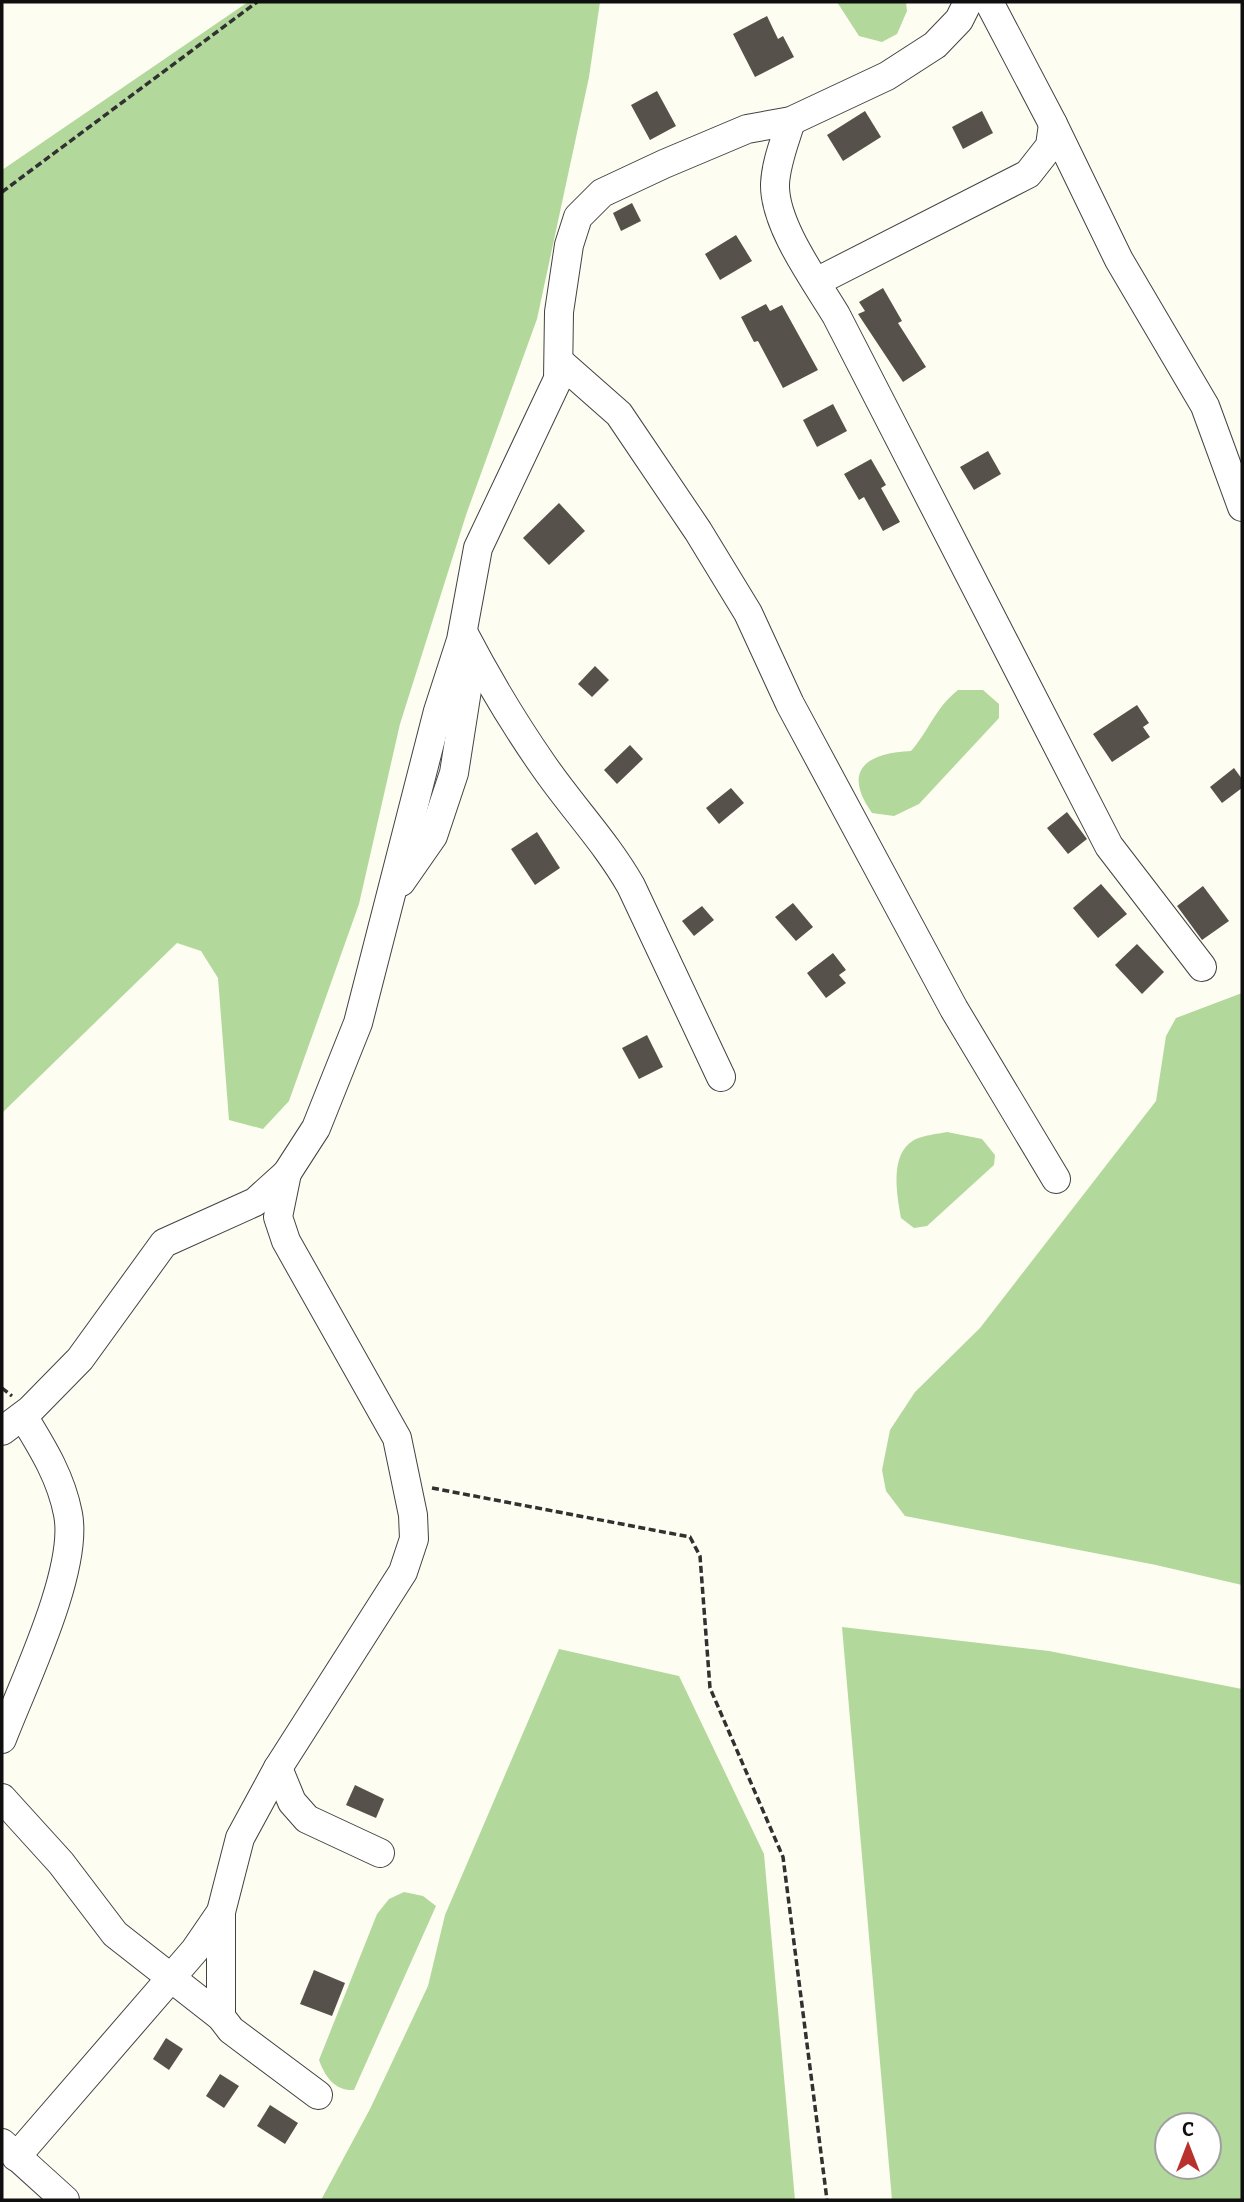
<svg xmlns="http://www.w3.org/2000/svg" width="1244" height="2202" font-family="Bitter,serif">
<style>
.forest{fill:#b3d89c;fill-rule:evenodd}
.building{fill:#57514c}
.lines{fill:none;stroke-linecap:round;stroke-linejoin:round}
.minor-casing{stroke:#424242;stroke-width:30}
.path{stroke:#313131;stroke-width:3.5;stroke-dasharray:7 3.5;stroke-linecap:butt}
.minor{stroke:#fff;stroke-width:28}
</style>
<rect width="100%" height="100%" fill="#fefdf2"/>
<g class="forest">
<path d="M248,2H600L589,77L537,319L466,515L400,724L359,904L289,1101L263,1129L229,1120L218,978L201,951L177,943L2,1113V170Z"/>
<path d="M837,2H906L907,11L897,34L882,42L859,36Z"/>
<path d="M958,690H983L999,704V718L919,804L894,816L872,813C841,769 868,753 911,751C930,729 935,708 958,690Z"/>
<path d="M1242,993V1585L1156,1565L905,1516L886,1491L882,1470L890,1430L915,1392L980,1328L1156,1101L1166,1036L1176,1018Z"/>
<path d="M947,1132L982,1139L995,1155L994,1165L927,1226L914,1228L901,1218C897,1195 889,1154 914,1140C924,1135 937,1134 947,1132Z"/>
<path d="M842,1627L1049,1651L1242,1689V2200H892ZM1209,2125V2167H1167V2125Z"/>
<path d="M559,1649L679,1676L764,1854L795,2200H321L370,2109L428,1986L445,1915Z"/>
<path d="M404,1892L423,1896L436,1906L354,2090C335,2091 325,2077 319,2060L377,1914L389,1899Z"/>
</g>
<g class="building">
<path d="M767,16L778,39L783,36L794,57L755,77L733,34Z"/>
<path d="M657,91L676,126L650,140L631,105Z"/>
<path d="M865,111L881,137L843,161L827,135Z"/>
<path d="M982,111L993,133L963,149L952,127Z"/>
<path d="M632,203L641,221L621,231L613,213Z"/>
<path d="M736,235L752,261L720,280L705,254Z"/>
<path d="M883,288L902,321L898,323L926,367L903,382L858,314L865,311L859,302Z"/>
<path d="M766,304L770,311L782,305L818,370L783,388L758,341L754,342L741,317Z"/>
<path d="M833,404L847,431L817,447L803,420Z"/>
<path d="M988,451L1001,474L974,490L960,467Z"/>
<path d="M871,459L886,485L881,488L900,522L883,531L864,497L859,500L844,474Z"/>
<path d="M559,503L585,531L549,565L523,538Z"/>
<path d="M595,666L609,680L592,697L578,684Z"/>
<path d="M1137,705L1149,723L1143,727L1150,737L1112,762L1093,734Z"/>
<path d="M630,745L643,759L617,784L604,770Z"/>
<path d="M1234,768L1242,779V788L1222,803L1210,787Z"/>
<path d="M731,788L744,803L719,824L706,808Z"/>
<path d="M1067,812L1087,839L1068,854L1047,828Z"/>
<path d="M537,832L560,868L535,885L511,849Z"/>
<path d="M1101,884L1127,914L1098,938L1073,908Z"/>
<path d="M1203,886L1229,921L1202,940L1177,906Z"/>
<path d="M793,903L813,927L796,941L775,917Z"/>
<path d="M702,906L714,920L694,936L682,921Z"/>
<path d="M1137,944L1164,972L1142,994L1115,965Z"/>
<path d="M833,953L846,970L839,975L846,983L826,998L807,973Z"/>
<path d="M647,1035L663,1067L639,1079L622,1048Z"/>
<path d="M355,1785L384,1799L376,1818L346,1805Z"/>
<path d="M314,1970L345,1983L332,2016L300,2004Z"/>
<path d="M166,2038L183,2049L169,2070L153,2059Z"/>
<path d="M220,2074L239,2086L224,2108L206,2096Z"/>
<path d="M270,2105L298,2123L285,2144L257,2126Z"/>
</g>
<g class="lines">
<defs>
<g id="minor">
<path d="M989,2L1053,124L1119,260L1205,406L1242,507"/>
<path d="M791,121C785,141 776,162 775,184C774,225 815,280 836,315L1109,846L1202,967"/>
<path d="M816,282L1028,174L1050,146L1053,124"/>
<path d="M560,362L619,414L698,531L748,613L790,704L954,1009L1056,1179"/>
<path d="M463,632C487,678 513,722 543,765C571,806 606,842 631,886L721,1077"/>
<path d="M401,882L433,836L454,773L467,690L462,650"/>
<path d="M2,1431L30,1410L80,1359L164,1243L255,1202L287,1173L316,1128L358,1023L438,711L461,640L478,548L558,379L559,312L569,245L578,217L602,193L664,164L747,129L791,121L887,76L935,45L959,20L968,2"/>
<path d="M2,1739C23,1684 79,1570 68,1514C61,1477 42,1447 23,1416"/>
<path d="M278,1768L292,1802L307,1819L380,1853"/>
<path d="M2,1798L61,1863L115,1934L221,2017"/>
<path d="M221,1912V2017L231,2030L318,2095"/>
<path d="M2,2143L65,2200"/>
<path d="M16,2157L195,1950L221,1912L240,1838L278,1768L403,1572L414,1539L413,1515L397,1438L286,1241L278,1217L287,1173"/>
</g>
</defs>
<use href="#minor" class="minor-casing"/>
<g class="path">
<path d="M2,192L257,2"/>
<path d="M2,1388L12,1396"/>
<path d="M432,1488L690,1537L700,1556L710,1688L783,1857L827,2200"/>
</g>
<use href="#minor" class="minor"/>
</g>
<rect width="1244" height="2202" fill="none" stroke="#0f0f0f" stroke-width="7"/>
<g transform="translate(1188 2146)"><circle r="33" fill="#ffffff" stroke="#9f9f9f" stroke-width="2"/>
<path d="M0-5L12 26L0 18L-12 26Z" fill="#b9312d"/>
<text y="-10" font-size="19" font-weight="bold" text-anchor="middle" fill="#0f0f0f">С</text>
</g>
</svg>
